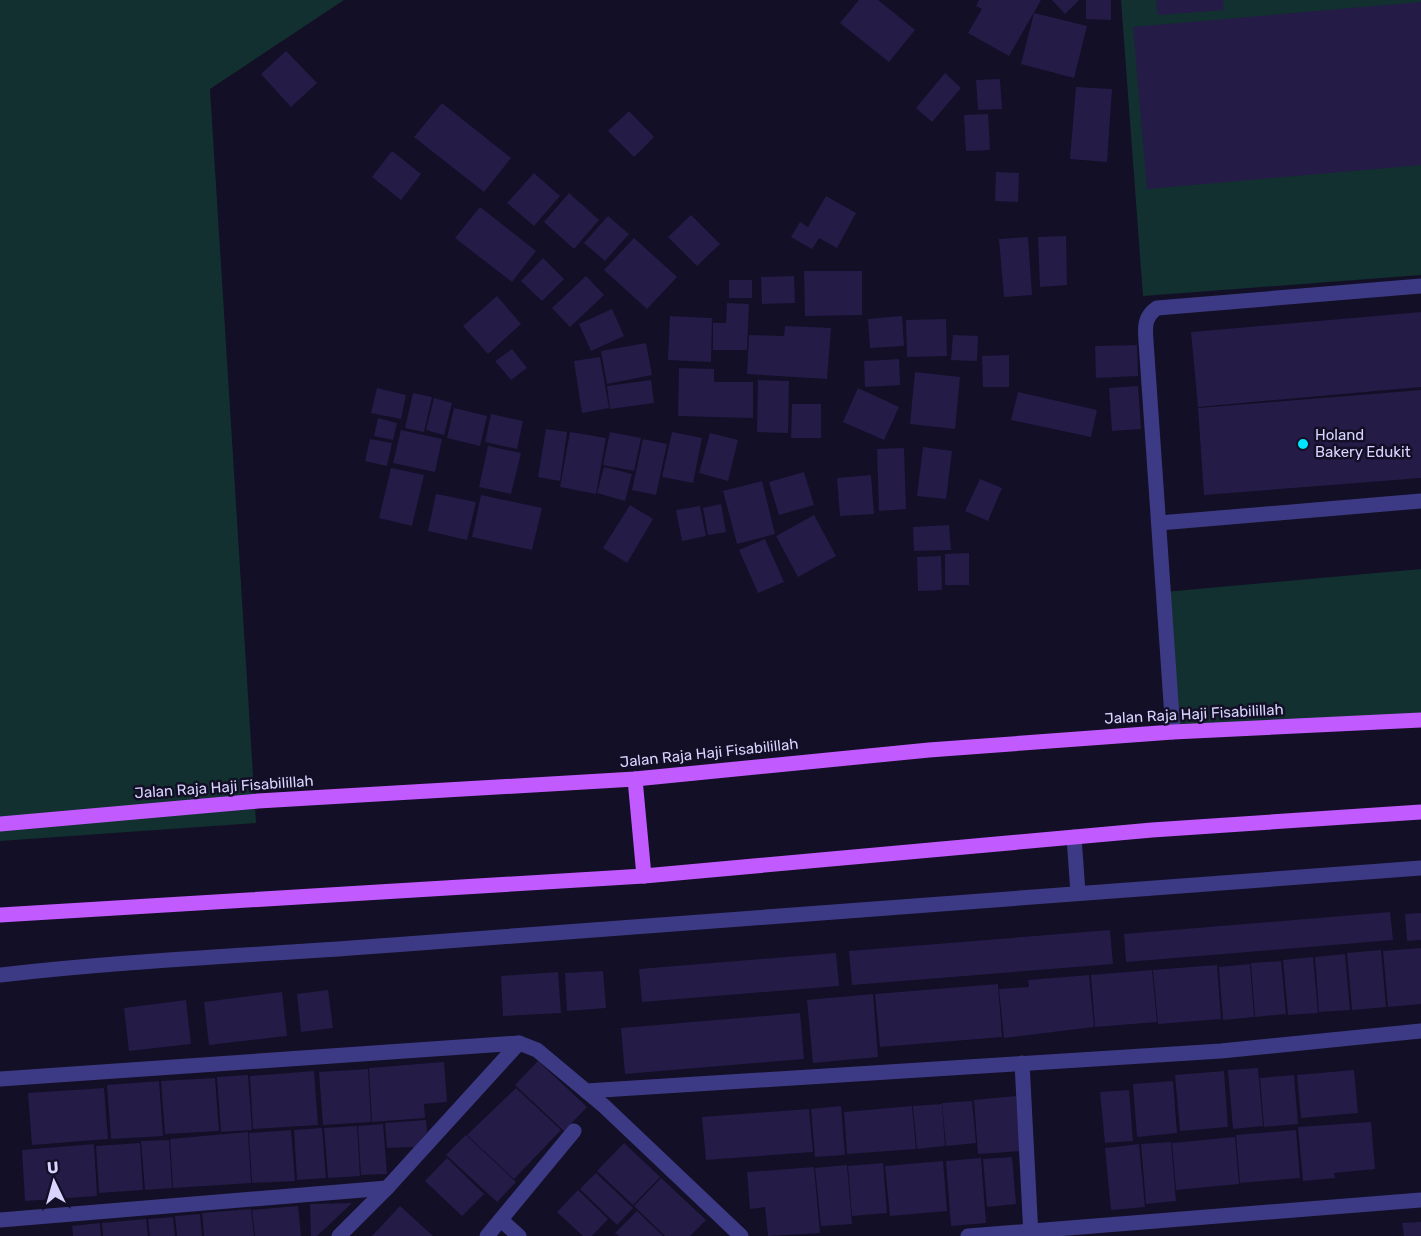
<svg xmlns="http://www.w3.org/2000/svg" width="1421" height="1236" font-family="Rubik,sans-serif">
<style>
.green{fill:#12302f}
.building{fill:#241b47}
.lines{fill:none;stroke-linecap:round;stroke-linejoin:round}
.lane{stroke:#3d3a85;stroke-width:15}
.street{stroke:#3d3a85;stroke-width:15}
.primary{stroke:#c25bff;stroke-width:15}
.poi-dot{fill:#00e5ff;stroke:#130f26;stroke-width:2}
.labels{text-anchor:middle;dominant-baseline:central;stroke-width:5;stroke-linejoin:round;paint-order:stroke}
.poi-label{font-size:15px;fill:#d9d4ff;stroke:#130f26;text-anchor:start}
.street-label{font-size:15px;fill:#d9d4ff;stroke:#130f26}
</style>
<rect width="100%" height="100%" fill="#130f26"/>
<g class="green">
<path d="M0,0H344L210,89L256,823L0,841Z"/>
<path d="M1121,0H1421V275L1143,296Z"/>
<path d="M1421,569V727L1173,732L1164,592Z"/>
</g>
<g class="building">
<path d="M859,0H878L915,30L889,62L840,23Z"/>
<path d="M979,0H1041L1009,56L968,33L982,9L976,6Z"/>
<path d="M1052,0H1079L1065,14Z"/>
<path d="M1086,0H1111V20L1086,19Z"/>
<path d="M1156,0H1223L1224,10L1158,15Z"/>
<path d="M1421,2V165L1147,189L1133,27Z"/>
<path d="M1034,13L1087,26L1074,78L1021,64Z"/>
<path d="M286,51L317,83L291,107L261,74Z"/>
<path d="M945,73L961,88L932,122L916,108Z"/>
<path d="M1000,79L1002,109L978,110L976,80Z"/>
<path d="M1076,87L1112,89L1107,162L1070,159Z"/>
<path d="M442,103L511,158L484,192L414,137Z"/>
<path d="M629,111L654,137L634,157L608,131Z"/>
<path d="M988,114L990,150L966,151L964,115Z"/>
<path d="M392,151L421,174L401,200L372,177Z"/>
<path d="M996,172L1019,173L1018,202L995,201Z"/>
<path d="M534,173L560,196L534,226L507,203Z"/>
<path d="M569,193L599,220L574,249L544,222Z"/>
<path d="M826,196L856,213L837,248L819,238L812,249L791,237L800,222L808,227Z"/>
<path d="M480,207L536,251L512,282L455,238Z"/>
<path d="M691,215L720,244L697,266L668,237Z"/>
<path d="M608,216L629,234L605,261L584,243Z"/>
<path d="M1066,236L1067,285L1040,287L1038,237Z"/>
<path d="M1028,237L1032,295L1004,297L999,239Z"/>
<path d="M634,238L677,277L647,309L604,270Z"/>
<path d="M543,258L564,279L542,301L521,281Z"/>
<path d="M804,271H862V315L805,316Z"/>
<path d="M586,276L604,295L570,327L552,308Z"/>
<path d="M794,276L795,303L762,304L761,277Z"/>
<rect x="729" y="280" width="23" height="18"/>
<path d="M497,296L521,324L488,354L463,326Z"/>
<path d="M727,303L749,304L747,350H713V323H726Z"/>
<path d="M612,309L624,336L591,351L579,324Z"/>
<path d="M1421,312V387L1198,407L1191,332Z"/>
<path d="M670,316L712,318L711,362L668,360Z"/>
<path d="M902,316L904,346L870,348L868,319Z"/>
<path d="M946,319L947,356L907,357L906,320Z"/>
<path d="M785,326L831,328L827,379L747,374L749,335L784,336Z"/>
<path d="M953,335L978,336L977,361L951,360Z"/>
<path d="M646,343L652,375L607,384L601,351Z"/>
<path d="M1137,345L1138,376L1096,378L1095,346Z"/>
<path d="M512,349L527,368L511,380L495,361Z"/>
<path d="M1009,355V387H983L982,356Z"/>
<path d="M600,357L609,408L582,413L574,361Z"/>
<path d="M899,359L900,385L865,387L864,361Z"/>
<path d="M679,368L714,369V382H753V418L678,416Z"/>
<path d="M915,372L960,377L955,429L910,424Z"/>
<path d="M651,380L654,403L610,409L607,386Z"/>
<path d="M758,380L789,381L788,433L757,432Z"/>
<path d="M1138,386L1141,429L1112,431L1109,388Z"/>
<path d="M377,388L406,395L401,419L371,413Z"/>
<path d="M858,388L899,407L884,440L843,422Z"/>
<path d="M1421,390V478L1204,495L1198,408Z"/>
<path d="M1018,392L1097,410L1091,437L1011,420Z"/>
<path d="M413,393L432,397L424,432L405,428Z"/>
<path d="M434,398L452,403L444,435L426,430Z"/>
<path d="M792,404H821V438H791Z"/>
<path d="M454,408L487,416L480,446L447,438Z"/>
<path d="M491,414L523,421L517,449L485,442Z"/>
<path d="M378,418L397,423L393,440L374,436Z"/>
<path d="M546,429L567,432L560,481L538,477Z"/>
<path d="M401,430L442,439L435,472L393,463Z"/>
<path d="M570,432L606,438L596,494L560,487Z"/>
<path d="M610,432L641,438L634,471L603,465Z"/>
<path d="M672,432L702,438L693,483L662,477Z"/>
<path d="M710,433L738,440L728,481L699,473Z"/>
<path d="M370,439L392,443L387,466L365,461Z"/>
<path d="M643,439L667,444L656,495L632,490Z"/>
<path d="M488,446L521,453L511,494L479,487Z"/>
<path d="M923,447L952,451L946,499L917,496Z"/>
<path d="M904,448L906,509L879,511L877,449Z"/>
<path d="M604,467L632,474L625,501L597,493Z"/>
<path d="M391,468L424,475L412,526L379,518Z"/>
<path d="M804,472L814,505L779,515L769,482Z"/>
<path d="M871,475L874,514L840,516L837,478Z"/>
<path d="M980,479L1002,488L988,521L965,511Z"/>
<path d="M762,481L775,534L737,544L723,491Z"/>
<path d="M436,494L476,502L467,540L428,531Z"/>
<path d="M481,495L542,508L532,550L472,537Z"/>
<path d="M721,504L726,532L708,535L703,508Z"/>
<path d="M630,505L653,519L627,563L603,548Z"/>
<path d="M700,506L706,536L682,541L676,510Z"/>
<path d="M814,515L836,556L798,577L776,536Z"/>
<path d="M949,525L951,550L914,551L913,527Z"/>
<path d="M765,539L784,582L758,593L739,550Z"/>
<path d="M969,553V585H945V554Z"/>
<path d="M941,556L942,590L918,591L917,557Z"/>
<path d="M1390,912L1393,940L1126,962L1124,934Z"/>
<path d="M1421,913V940L1407,941L1405,914Z"/>
<path d="M1110,930L1113,964L852,985L849,951Z"/>
<path d="M1421,948V1004L1388,1007L1383,951Z"/>
<path d="M1381,950L1386,1007L1352,1010L1347,953Z"/>
<path d="M836,953L839,986L642,1002L639,969Z"/>
<path d="M1345,954L1350,1010L1319,1012L1315,957Z"/>
<path d="M1313,957L1318,1013L1288,1015L1283,960Z"/>
<path d="M1281,961L1286,1014L1255,1017L1251,963Z"/>
<path d="M1250,964L1254,1017L1223,1020L1219,967Z"/>
<path d="M1217,965L1221,1019L1158,1024L1153,970Z"/>
<path d="M1152,970L1157,1022L1095,1027L1091,975Z"/>
<path d="M603,971L606,1008L567,1011L565,973Z"/>
<path d="M558,972L561,1013L503,1016L501,976Z"/>
<path d="M1089,975L1094,1027L1004,1038L999,989L1029,987L1028,980Z"/>
<path d="M998,984L1002,1037L880,1047L875,994Z"/>
<path d="M328,990L333,1028L301,1032L297,994Z"/>
<path d="M282,992L287,1036L209,1045L204,1002Z"/>
<path d="M873,994L878,1057L813,1063L807,1000Z"/>
<path d="M186,1000L191,1044L129,1051L124,1008Z"/>
<path d="M800,1013L804,1059L625,1074L621,1028Z"/>
<path d="M538,1061L587,1107L564,1131L515,1085Z"/>
<path d="M444,1062L447,1102L424,1104L425,1118L372,1122L369,1068Z"/>
<path d="M1258,1068L1263,1126L1233,1129L1228,1070Z"/>
<path d="M368,1069L371,1122L323,1125L319,1072Z"/>
<path d="M1354,1070L1358,1113L1301,1118L1297,1075Z"/>
<path d="M314,1071L318,1125L253,1129L250,1076Z"/>
<path d="M1224,1071L1228,1127L1180,1131L1175,1075Z"/>
<path d="M248,1075L252,1130L221,1132L217,1077Z"/>
<path d="M1294,1075L1298,1124L1264,1127L1260,1078Z"/>
<path d="M215,1078L219,1131L165,1134L161,1081Z"/>
<path d="M159,1081L163,1136L111,1139L107,1085Z"/>
<path d="M1173,1081L1177,1133L1137,1137L1133,1084Z"/>
<path d="M104,1088L108,1139L32,1145L28,1093Z"/>
<path d="M516,1088L561,1130L514,1179L467,1135Z"/>
<path d="M1129,1090L1133,1141L1105,1143L1100,1092Z"/>
<path d="M1016,1096L1020,1151L978,1154L974,1100Z"/>
<path d="M972,1101L976,1143L946,1146L942,1103Z"/>
<path d="M942,1104L945,1146L917,1149L913,1106Z"/>
<path d="M841,1106L845,1155L815,1157L811,1109Z"/>
<path d="M912,1106L916,1149L847,1154L844,1112Z"/>
<path d="M809,1109L813,1152L706,1160L702,1117Z"/>
<path d="M426,1120L427,1132L415,1147L387,1148L385,1123Z"/>
<path d="M1371,1122L1375,1169L1334,1173L1335,1178L1303,1181L1298,1127Z"/>
<path d="M383,1124L387,1174L361,1175L358,1126Z"/>
<path d="M357,1126L360,1176L328,1178L324,1128Z"/>
<path d="M322,1128L326,1178L297,1180L294,1130Z"/>
<path d="M291,1130L295,1181L252,1183L249,1133Z"/>
<path d="M1296,1130L1300,1178L1240,1183L1236,1135Z"/>
<path d="M248,1132L251,1183L173,1188L170,1139Z"/>
<path d="M466,1135L516,1182L497,1202L446,1155Z"/>
<path d="M1235,1137L1239,1184L1176,1190L1172,1143Z"/>
<path d="M169,1140L172,1188L145,1190L141,1141Z"/>
<path d="M1171,1142L1176,1201L1146,1204L1141,1144Z"/>
<path d="M140,1143L143,1190L99,1193L96,1146Z"/>
<path d="M624,1143L660,1177L633,1205L597,1171Z"/>
<path d="M94,1144L97,1196L25,1201L22,1150Z"/>
<path d="M1139,1144L1145,1207L1111,1210L1105,1148Z"/>
<path d="M1012,1157L1016,1204L987,1207L983,1159Z"/>
<path d="M447,1158L484,1194L462,1216L425,1181Z"/>
<path d="M981,1158L986,1223L951,1226L946,1161Z"/>
<path d="M943,1161L947,1211L890,1216L885,1166Z"/>
<path d="M883,1163L887,1213L852,1216L848,1166Z"/>
<path d="M847,1165L852,1224L821,1226L815,1168Z"/>
<path d="M814,1167L820,1233L768,1236L765,1207L750,1209L747,1172Z"/>
<path d="M596,1173L633,1208L617,1225L580,1189Z"/>
<path d="M661,1178L706,1220L690,1236H665L634,1206Z"/>
<path d="M578,1190L608,1219L592,1236H583L557,1212Z"/>
<path d="M352,1203L317,1236H311L310,1204Z"/>
<path d="M298,1206L301,1236H255L252,1210Z"/>
<path d="M400,1206L433,1236H372Z"/>
<path d="M251,1209L254,1236H204L202,1213Z"/>
<path d="M637,1211L663,1236H619L615,1233Z"/>
<path d="M200,1214L202,1236H177L175,1216Z"/>
<path d="M173,1217L175,1236H150L148,1219Z"/>
<path d="M146,1219L148,1236H103L102,1223Z"/>
<path d="M1421,1222V1236H1404L1402,1223Z"/>
<path d="M100,1223L101,1236H73L72,1226Z"/>
</g>
<g class="lines">
<g class="lane">
<path d="M1159,523L1421,501"/>
<path d="M1173,732L1146,341C1145,327 1144,317 1157,308L1421,286"/>
<path d="M1074,837L1078,893"/>
<path d="M0,975C131,960 262,955 393,945C735,917 1078,893 1421,868"/>
</g>
<g class="street">
<path d="M1022,1063L1031,1236"/>
<path d="M0,1079L519,1043L537,1050L604,1106L741,1236"/>
<path d="M586,1091L1221,1051L1421,1031"/>
<path d="M0,1220L387,1188"/>
<path d="M501,1220L519,1236"/>
<path d="M339,1236L387,1188L519,1043"/>
<path d="M487,1236L574,1131"/>
<path d="M968,1236L1421,1200"/>
</g>
<g class="primary">
<path d="M635,779L644,876"/>
<path d="M0,824L258,801L635,779L929,750L1173,732L1421,720"/>
<path d="M0,915L644,876L1152,830L1421,812"/>
</g>
</g>
<circle class="poi-dot" cx="1303" cy="444" r="6"/>
<g class="labels">
<g class="poi-label">
<text x="1315" y="435">Holand<tspan x="1315" dy="17">Bakery Edukit</tspan></text>
</g>
<g class="street-label">
<text transform="translate(1194 714) rotate(-3)">Jalan Raja Haji Fisabilillah</text>
<text transform="translate(709 753) rotate(-6)">Jalan Raja Haji Fisabilillah</text>
<text transform="translate(224 787) rotate(-4)">Jalan Raja Haji Fisabilillah</text>
</g>
</g>
<g transform="translate(54 1182) rotate(355)" stroke="#130f26" stroke-width="4.5" paint-order="stroke">
<path d="M0-4.5L10 22L0 15L-10 22Z" fill="#d9d4ff"/>
<text y="-9" font-size="16" font-weight="bold" text-anchor="middle" fill="#d9d4ff">U</text>
</g>
</svg>
